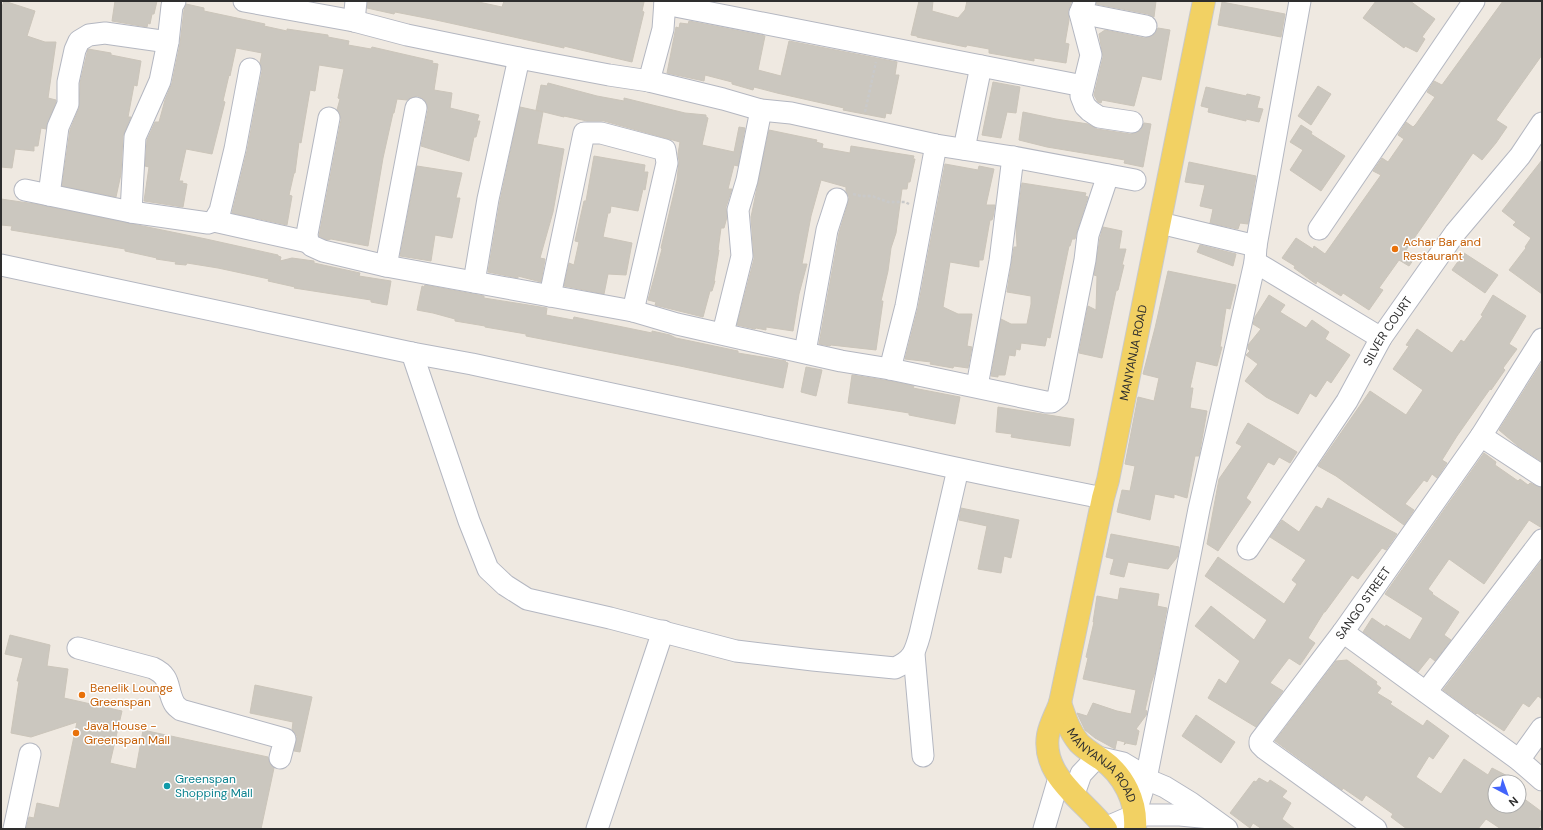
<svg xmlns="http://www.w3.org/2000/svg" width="1543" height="830" font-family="'DM Sans',sans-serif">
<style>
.building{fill:#cbc7bf;stroke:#cbc5ba}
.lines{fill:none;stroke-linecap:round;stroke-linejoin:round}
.minor-casing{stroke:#b4b7c1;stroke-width:23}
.major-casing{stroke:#c9c9c9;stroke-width:24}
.path{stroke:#c9c9c9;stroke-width:2.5;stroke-dasharray:3 2;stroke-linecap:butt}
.minor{stroke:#fff;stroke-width:21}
.major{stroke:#f2d163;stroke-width:22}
.food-dot{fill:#e8710a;stroke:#fff;stroke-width:1.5}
.culture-dot{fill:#0f9aa8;stroke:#fff;stroke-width:1.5}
.labels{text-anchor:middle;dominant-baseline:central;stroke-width:3;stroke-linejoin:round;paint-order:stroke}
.food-label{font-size:12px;fill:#c56008;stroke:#fff;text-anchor:start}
.street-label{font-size:12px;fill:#2e2e2e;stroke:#fff}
.culture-label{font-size:12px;fill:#0d838f;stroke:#fff;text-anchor:start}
</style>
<rect width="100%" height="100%" fill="#efe9e1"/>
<g class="building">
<path d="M4,1L35,11L27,36L45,42H56L48,98L56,100V102L46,129L41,128L38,146H34V151L15,149L12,168L1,167V10Z"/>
<path d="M115,1H157L154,14H152L150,24L148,23L147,27L112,21Z"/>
<path d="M368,1H474L502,7L504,1L644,2L642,11L644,12L632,62L568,47L564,46V48L436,20L395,12L394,14L367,8Z"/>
<path d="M919,1H933L932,11L958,18L965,10L967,1H1072L1068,11L1069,20L1065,43L1069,44L1066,63L1034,58V61L989,53V49L967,45L966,47L956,45L917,37V36L911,35Z"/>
<path d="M1097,1H1156L1154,17L1148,14L1096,4Z"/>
<path d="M1376,1H1410L1435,19L1422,37L1425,39L1417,52L1405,46L1404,48L1363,18Z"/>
<path d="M1503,1H1542V55L1496,120L1507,127L1496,143L1482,160L1473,153L1406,250L1416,256L1409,266L1399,260L1379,288L1383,290L1369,310L1343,293L1341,296L1317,281L1316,284L1294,268L1295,266L1282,258L1296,238L1313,249L1314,246L1325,254L1381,175L1373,171L1382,158L1388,162L1404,139L1398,135L1406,122L1413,127L1416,124L1435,97L1427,92L1434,81L1442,85Z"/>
<path d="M1222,2L1285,14L1281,37L1218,25Z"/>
<path d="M186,4L204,8V11L265,24L264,26L287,31V29L328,35V37L349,41L348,45L371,49L372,47L433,61L432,63L438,64L434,90L452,93L450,108L479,115L477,121H480L476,137H474L469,161L421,146L428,110L427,104L424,99L418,96L412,97L407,100L397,99L394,113H393L383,158L368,246L331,239L327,240L319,236L341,120L340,114L337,110L340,99L338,98L344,69L319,65L315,91L310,90L301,143L299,142L295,173H294L289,195L292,196L287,225L232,213L247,151L262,71L260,63L262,53L236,48L230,76L229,75L223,101L225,102L212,154L186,149L179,181H183L182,183L187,184L183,207L144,201L149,167L145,166L147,140L155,122H159L165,100L172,83L180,44L184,10Z"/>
<path d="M689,21L765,36L758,70L781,76L789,41L897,62L895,75H899L891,114L886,113L885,118L843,110L844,108L777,93L754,87L753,90L732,84V82L705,75L704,81L667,73L676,27L679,28L680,23L688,24Z"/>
<path d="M1158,28L1170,30L1161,80L1142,76L1134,106L1102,100L1101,103L1098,102L1094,95L1103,57L1099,34L1105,30L1144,38L1149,37L1155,34Z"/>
<path d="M88,49L111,53V55L141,61L137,86L134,85L128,117H131L123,136L121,174L116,197L62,186L70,130L79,108L80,83Z"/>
<path d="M993,82L1020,87L1016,113L1007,112L1001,138L982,135Z"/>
<path d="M548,83L597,96L624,101V98L685,113L706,115V117L708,118L702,145L734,152L739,127L745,128L738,166L734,165L728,189H732L726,207L727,217L724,228H721L718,250H719L714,281H715L712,291H710L703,317L655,305L656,302L648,300L662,249L661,248L677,180L679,161L678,154L680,142L604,121H587L564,116V117L536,110L541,85L547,86Z"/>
<path d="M1318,86L1331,94L1311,125L1298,116Z"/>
<path d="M1206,87L1246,96L1247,94L1260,97L1257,108L1263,109L1259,122L1246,119V121L1208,112L1209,108L1201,106Z"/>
<path d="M520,107L543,112L537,144L564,149L553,212L540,258L545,259L541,282L518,276V278L488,272L500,201Z"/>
<path d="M1023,112L1056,119L1088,124L1097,129L1130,134L1136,133L1141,130L1144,123L1151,124L1143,167L1124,163L1125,160L1047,147L1019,140Z"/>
<path d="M1301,125L1312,132L1311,134L1345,156L1321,191L1290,170L1303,150L1290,142Z"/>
<path d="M769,130L817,140L816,142L823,144L822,148L850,153L851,146L914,156L913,159H915L910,182H908L907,189H902L896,233L891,248L888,271L881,301H883L876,350L831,345L830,346L819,344L839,233L848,203L849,197L846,191V187L821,180L811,216L802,264H807L799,294L793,331L766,327V330L756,328L755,329L737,325L754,259L751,217Z"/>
<path d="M594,156L645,165L644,172H648L645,190L643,189L638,211L611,206L610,213H608L603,237L632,243L626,275L608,274L604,294L564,286L569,263L574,265L579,242L575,241L584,201H586Z"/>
<path d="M1542,160V294L1509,270L1526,248L1525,247L1531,238L1513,225L1516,222L1502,211Z"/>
<path d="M1189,162L1256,176L1248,224L1240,223L1238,229L1210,223L1213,209L1200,206L1205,185L1185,182Z"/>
<path d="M945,164L978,170L979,166L994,169L986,205H995L993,217L992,220H990L983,260H979V267L950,262L943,307L958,314H972L967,346L972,347L968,368L954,366L953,368L930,364L931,362L905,359L918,308Z"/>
<path d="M417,166L462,173L456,198H460L452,238L435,235L431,261L400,256Z"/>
<path d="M1022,183L1086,193L1085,196L1088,197L1077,231L1075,239H1072L1070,246H1069L1050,338L1047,337L1045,346L1021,343L1020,350L1016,349L1015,356L1009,355L1005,375H998V377L991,376L1001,319L1011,324H1027L1031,304V296L1007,292L1014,247H1017L1016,226Z"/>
<path d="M1,199L35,204L206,239L278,255V256L281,257L280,261L292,258L314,261V263L360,273L359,276L391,281L387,305L371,302V300L294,288L295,287L268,281L269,279L218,268L187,263L186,265L175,264L176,262L156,259L157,258L125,251V249L11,230L12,226L1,225Z"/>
<path d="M1103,227L1122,231L1119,249H1126L1122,265H1124L1118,290L1116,291L1102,358L1079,353L1088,306L1096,310L1097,276L1094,275L1100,238Z"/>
<path d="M1200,245L1236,254L1233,266L1197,252Z"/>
<path d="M1464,253L1498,275L1485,293L1452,270Z"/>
<path d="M1168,271L1236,285L1230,309L1226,308L1220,347H1222L1217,366L1196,361L1190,388H1193L1190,408L1207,411L1199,456H1195L1187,498L1174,494V498L1155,494L1150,520L1117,512L1122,490L1130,491L1135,466L1125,464L1138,397L1154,401L1159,378L1143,374L1155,328Z"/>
<path d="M425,285L484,296V298L547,308L546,315L573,320L574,317L652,333V331L670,335L676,338L738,351V353L786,361L785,362L788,363L783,388L680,366L526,336V334L485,327V326L455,321V319L433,313L417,310L422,286L424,287Z"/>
<path d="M1269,295L1285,305L1280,312L1306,328L1312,320L1329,332L1325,339L1350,355L1331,383L1327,380L1316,397L1310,393L1298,414L1266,397L1245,381L1258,364L1246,355L1250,351L1248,349V345L1261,329L1253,324L1255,317Z"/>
<path d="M1493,295L1526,316L1509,344L1517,349L1503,368L1505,370L1491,390L1490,389L1457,436L1442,460L1447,463L1437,478L1432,474L1427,482L1424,480L1405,504L1414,510L1404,525L1336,476L1318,466L1370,391L1406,415L1423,390L1393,369L1409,346L1406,345L1417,329L1452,353L1461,340L1464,342L1483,316L1481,315Z"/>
<path d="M1542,362V462L1518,446L1499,430Z"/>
<path d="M806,367L822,370L816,396L801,392Z"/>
<path d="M852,375L890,381L914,386L913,388L960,397L955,424L909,415V413L848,403Z"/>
<path d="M998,407L1074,419L1070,446L1023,439L1011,437L1012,434L996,432Z"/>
<path d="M1248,423L1297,452L1290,463L1279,457L1274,465L1268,462L1246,498L1251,502L1218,551L1207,544L1219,479L1242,446L1236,443Z"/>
<path d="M1484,453L1496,462L1495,465L1518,481L1520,479L1528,485L1530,483L1542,488V528L1529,520L1484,584L1449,559L1428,589L1433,593L1432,594L1459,612L1444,635L1451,640L1435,661L1430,657L1418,672L1363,632L1372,618L1385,627L1386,625L1410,640L1423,618L1385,594Z"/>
<path d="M1328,498L1397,534L1386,550L1382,548L1358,579L1352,575L1325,612H1324L1308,638L1315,643L1300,665L1289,658L1270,683L1283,691L1256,727L1208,698L1219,679L1226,684L1240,661L1195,626L1211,606L1254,640L1267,620L1205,576L1218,557L1284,604L1297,584L1292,580L1306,560L1270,537L1282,520L1299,532L1316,506L1322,509Z"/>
<path d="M961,508L1019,520L1011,558L1004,556L1001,573L978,569L987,526L959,520Z"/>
<path d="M1111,534L1179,547L1178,556L1168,569L1128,562L1124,577L1110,574L1114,559L1106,557Z"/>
<path d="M1542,560V699L1538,696L1529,707L1523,703L1504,731L1477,713L1476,714L1443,690Z"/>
<path d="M1120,588L1159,594L1157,606L1167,608L1155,672L1151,684L1145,710L1147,711V714L1136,729L1139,731L1136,745L1126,743L1124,745L1125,742L1117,740L1115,749L1095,738L1085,730L1077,713L1087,716L1093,703L1117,711L1131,714L1136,690L1083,679L1088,658L1086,657L1094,622H1093L1097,596L1118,600Z"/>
<path d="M10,635L50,645L47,666L68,669L64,698L122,711L110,763L136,769L143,730L268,757L269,762L274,768L261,829H26L29,817L34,818L37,803L59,808L77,722L31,737L11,733L19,681H17L23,658L5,654Z"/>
<path d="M1347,660L1377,682L1376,684L1381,688L1377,693L1392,702L1390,704L1423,726L1427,720L1449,736L1433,759L1429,756L1416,777L1441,794L1464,759L1488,775L1492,768L1519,782H1495V806H1519V795L1542,812V823L1538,829H1501L1486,819L1478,829H1407L1391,817L1393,814L1366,795L1362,801L1343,788L1342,790L1275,741L1336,661Z"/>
<path d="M255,685L312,697L300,752L294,751L297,736L292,730L293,722L250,713Z"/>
<path d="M1196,715L1235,742L1221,763L1182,736Z"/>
<path d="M1259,778L1268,783L1270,780L1287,791L1282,797L1291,803L1282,819L1295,829H1262L1253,823L1250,828L1230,813L1254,781L1256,782Z"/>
</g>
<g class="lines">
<defs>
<g id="minor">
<path d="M244,1L354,21L407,35L519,58L609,75L649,81L723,99L761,110L791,113L936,145L1013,157L1135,180"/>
<path d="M1085,1L1080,13L1091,55L1081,96L1085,106L1090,111L1099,117L1132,122"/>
<path d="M665,4L1083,86"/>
<path d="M1080,13L1146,26"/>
<path d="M354,21L356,1"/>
<path d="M649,81L663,29L665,1"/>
<path d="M329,118L307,234L308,242L312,246L323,251L386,266L633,311L677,324L841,361L890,369L1046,402H1052L1058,397L1085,260L1088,235L1108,175"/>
<path d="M964,149L981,66"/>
<path d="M25,190L131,212L208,223L214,221L220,211L235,149L250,69"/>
<path d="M49,195L58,127L68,104V82L75,50L79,41L89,35L105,33L168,42"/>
<path d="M131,212L135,137L160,81L168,42L172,6L175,1"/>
<path d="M214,221L308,242"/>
<path d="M1160,223L1256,246"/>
<path d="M1319,229L1474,1"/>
<path d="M1255,262L1381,338"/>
<path d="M1,265L412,353L472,364L906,457C971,472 1037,485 1103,498"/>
<path d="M386,266L416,108"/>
<path d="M474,282L488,199L519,58"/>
<path d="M550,296L584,133H601L665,150L667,163L633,311"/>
<path d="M723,333L742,256L738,210L747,180L761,110"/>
<path d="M805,352L827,230L837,199"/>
<path d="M412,353L469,521L488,569L505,585L527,599L610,618L736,651L813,660L895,668C913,660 915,652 920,634L958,469"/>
<path d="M890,369L906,306L936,145"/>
<path d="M977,386L1000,261L1013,157"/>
<path d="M1481,436L1542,476"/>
<path id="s1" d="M1248,549L1347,401L1381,338L1455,233L1520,156L1542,123"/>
<path d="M1343,632L1519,760L1542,780"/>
<path d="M78,648L153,668C172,677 166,688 174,703C175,706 179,708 181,710L285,739L280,758"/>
<path d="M914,654L923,756"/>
<path d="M1426,692L1542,540"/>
<path d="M1519,760L1542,728"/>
<path d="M1074,794L1081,774L1097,757L1123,763L1138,772L1146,779L1165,787L1191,803L1227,829"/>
<path d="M1135,815L1146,779L1199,509L1255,262L1256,246L1300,1"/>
<path d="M1105,828L1135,815H1180L1211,818"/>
<path d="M14,829L30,754"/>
<path d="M597,829L663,631"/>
<path d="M1044,829L1059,778"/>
<path id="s2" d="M1376,829L1265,749L1260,744V741L1343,632L1481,436L1542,339"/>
</g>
<g id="major">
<path id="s3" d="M1060,703C1065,717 1069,731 1079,743C1086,750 1093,754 1101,759C1124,775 1137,802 1135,829"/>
<path id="s4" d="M1106,829C1085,801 1041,776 1048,735C1050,724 1056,714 1060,703L1103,498L1108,480L1204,1"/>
</g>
</defs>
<use href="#minor" class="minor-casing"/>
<use href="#major" class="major-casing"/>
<g class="path">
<path d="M865,112L876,62"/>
<path d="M853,194L861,196H872L888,202H905L909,204"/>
</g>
<use href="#minor" class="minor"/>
<use href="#major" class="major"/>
</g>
<g class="food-dot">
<circle cx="1395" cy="249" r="4"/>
<circle cx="82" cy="695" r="4"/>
<circle cx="76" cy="733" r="4"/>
</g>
<circle class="culture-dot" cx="167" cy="786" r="4"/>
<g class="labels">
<g class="food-label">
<text x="1403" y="242">Achar Bar and<tspan x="1403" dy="14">Restaurant</tspan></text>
<text x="90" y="688">Benelik Lounge<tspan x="90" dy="14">Greenspan</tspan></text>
<text x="84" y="726">Java House -<tspan x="84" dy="14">Greenspan Mall</tspan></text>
</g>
<g class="street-label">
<text stroke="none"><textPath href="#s1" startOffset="259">SILVER COURT</textPath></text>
<text stroke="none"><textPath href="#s4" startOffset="507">MANYANJA ROAD</textPath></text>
<text stroke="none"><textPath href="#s2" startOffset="319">SANGO STREET</textPath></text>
<text stroke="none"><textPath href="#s3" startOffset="77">MANYANJA ROAD</textPath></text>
</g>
<g class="culture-label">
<text x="175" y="779">Greenspan<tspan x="175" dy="14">Shopping Mall</tspan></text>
</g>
</g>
<rect width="1543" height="830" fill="none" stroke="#2e2e2e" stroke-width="4"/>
<g transform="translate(1507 794) rotate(139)"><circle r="19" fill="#ffffff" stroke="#ababab"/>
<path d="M0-3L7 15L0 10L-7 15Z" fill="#4264fb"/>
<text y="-6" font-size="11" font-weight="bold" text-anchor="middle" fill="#2e2e2e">N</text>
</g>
</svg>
